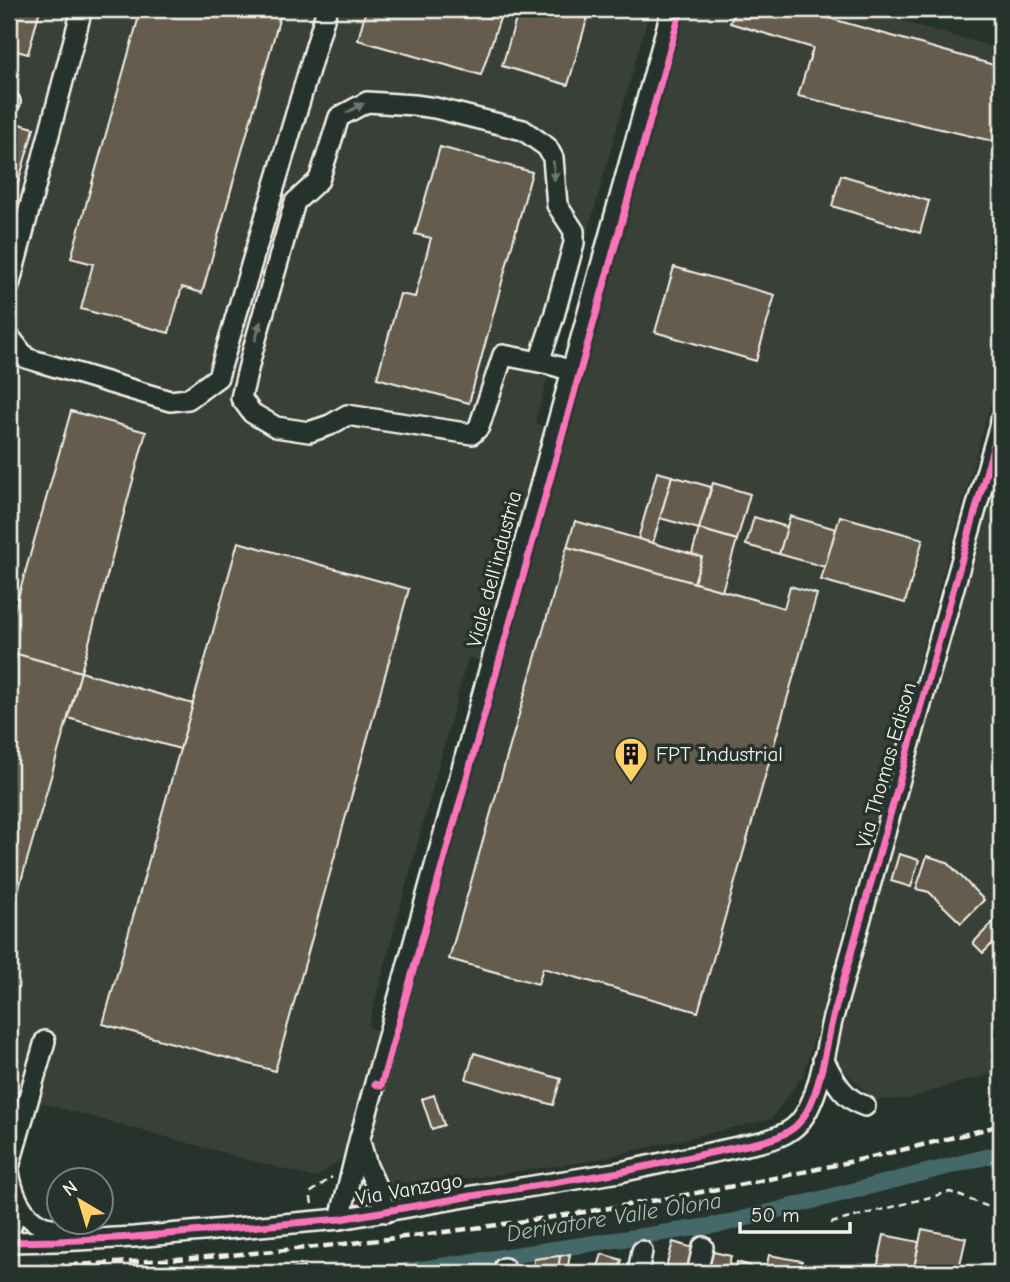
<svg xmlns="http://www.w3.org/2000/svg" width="1010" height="1282" font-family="'Comic Neue',sans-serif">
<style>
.built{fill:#393f37}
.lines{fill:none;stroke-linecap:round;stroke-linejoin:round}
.canal{stroke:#446967;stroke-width:16}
.building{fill:#655b4e;stroke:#f4f1e8;stroke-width:2}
.minor-casing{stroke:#f4f1e8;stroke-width:24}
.path{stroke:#f4f1e8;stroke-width:2.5;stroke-dasharray:7 5;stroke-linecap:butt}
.minor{stroke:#26332d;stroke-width:19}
.rail{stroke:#f4f1e8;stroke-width:4.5;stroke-dasharray:10 5;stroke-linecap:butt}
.cycleway-casing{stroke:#26332d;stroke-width:11}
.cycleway{stroke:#fb73b8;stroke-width:7}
.oneway{fill:#6e766e}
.labels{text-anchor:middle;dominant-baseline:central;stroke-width:7;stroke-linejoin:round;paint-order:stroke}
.street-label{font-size:21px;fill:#f4f1e8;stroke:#26332d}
.poi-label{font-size:21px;fill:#f4f1e8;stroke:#26332d;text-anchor:start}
.water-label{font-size:23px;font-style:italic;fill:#aebbb4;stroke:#26332d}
</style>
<rect width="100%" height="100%" fill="#26332d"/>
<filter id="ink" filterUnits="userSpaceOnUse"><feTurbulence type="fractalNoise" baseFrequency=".0143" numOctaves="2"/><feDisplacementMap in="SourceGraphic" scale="14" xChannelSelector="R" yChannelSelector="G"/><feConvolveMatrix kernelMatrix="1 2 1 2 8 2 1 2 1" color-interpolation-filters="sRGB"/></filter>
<g filter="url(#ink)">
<g class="built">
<path d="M9,9H650L535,423L545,427L481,661L468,657L368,1027L378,1030L344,1157L316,1178L16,1096L9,1120Z"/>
<path d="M683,9H895L893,19L1001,49V366L804,1074L771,1119L584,1162L388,1190L368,1138Z"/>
<path d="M1001,441V1073L974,1078L907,1099L874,1100L830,1057Z"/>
</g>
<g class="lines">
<path class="canal" d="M394,1273L723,1224L1001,1153"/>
</g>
<g class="building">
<path d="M9,9H40L28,54L9,49Z"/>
<path d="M141,9H282L202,293L182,287L169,333L81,309L93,264L71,258Z"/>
<path d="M366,9H503L481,75L358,40Z"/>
<path d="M519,9H590L568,85L502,66Z"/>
<path d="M736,9H797L1001,67V143L798,96L813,48L730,23Z"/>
<path d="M9,121L34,128L9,215Z"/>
<path d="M440,147L532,172L469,403L377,378L400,294L415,297L431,238L415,234Z"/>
<path d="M841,175L929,201L920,233L832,206Z"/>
<path d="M674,267L775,295L756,361L655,332Z"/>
<path d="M71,411L146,432L81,672L9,652V629Z"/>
<path d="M657,472L672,476L653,543L638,539Z"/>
<path d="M672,476L711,487L699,529L660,518Z"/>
<path d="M713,483L750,494L737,540L699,529Z"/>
<path d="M790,516L836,529L825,567L779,554Z"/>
<path d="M840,516L923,539L905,603L821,580Z"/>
<path d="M754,517L787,527L779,554L746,545Z"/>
<path d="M575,521L702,557L694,583L567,547Z"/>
<path d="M699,529L737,540L722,591L694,583L702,557L692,554Z"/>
<path d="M238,542L409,589L275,1071L103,1024Z"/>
<path d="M567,547L784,608L790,586L817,594L698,1012L543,968L538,984L449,959Z"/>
<path d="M17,654L81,672L9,923V682Z"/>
<path d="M81,672L193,704L180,749L68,718Z"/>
<path d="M899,854L919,860L911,887L891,881Z"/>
<path d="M927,856L947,862L984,900L961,923L929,892L916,889Z"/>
<path d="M996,919L1001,925V935L983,953L973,943Z"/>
<path d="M474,1053L561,1079L553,1105L466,1079Z"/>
<path d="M434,1095L444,1125L432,1129L422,1099Z"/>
<path d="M922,1229L966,1238L958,1273H947L914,1267Z"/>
<path d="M884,1235L919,1242L913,1273H876Z"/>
<path d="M673,1242L696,1249L688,1273L666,1267Z"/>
<path d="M709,1251L731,1256L727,1273H705Z"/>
<path d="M570,1254L567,1273H557L560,1256Z"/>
<path d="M602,1254L622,1260L618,1273H596Z"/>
<path d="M769,1255L802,1261L799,1273H765Z"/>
<path d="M560,1256L558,1270L533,1273L534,1259Z"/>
<path d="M737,1262L751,1266L749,1273H734Z"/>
<path d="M304,1267L305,1273H283L282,1270Z"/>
</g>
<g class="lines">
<defs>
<g id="minor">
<path d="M9,102H10"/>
<path d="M9,286L82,9"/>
<path d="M9,336L26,358L170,401L188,399L218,377L327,9"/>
<path d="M539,362L554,316L574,243V231L557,205L553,158L547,147L523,130L435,108L414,105L367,102L339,117L319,180L295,202L252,353L241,398L252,413L276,427L309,432L330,425L347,415L472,434L479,427L503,355L549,364L572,371"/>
<path d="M823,1059C834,1079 842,1098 865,1106"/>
<path d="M360,1142L367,1166L378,1190L386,1212"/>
<path d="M9,1167L45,1041"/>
<path d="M9,1171C12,1192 21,1217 43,1226C53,1230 76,1228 88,1229"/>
<path d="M340,1219L359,1141L672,9"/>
<path d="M9,1232L19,1205"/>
<path d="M9,1242L58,1241L134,1237L340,1219L472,1196L620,1172L761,1142C772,1139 783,1136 792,1129C818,1111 825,1051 832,1021L1001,420"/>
<path d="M502,1273L504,1268"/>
<path d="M638,1273L642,1251"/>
<path d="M697,1273L703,1247"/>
</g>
</defs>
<use href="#minor" class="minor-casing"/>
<g class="path">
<path d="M312,1204L310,1193L332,1177"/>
<path d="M831,1223L950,1192L989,1207"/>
<path d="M322,1268L323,1273"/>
</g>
<use href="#minor" class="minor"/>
<path class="rail" d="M9,1267C141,1264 273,1253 404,1237C605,1213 805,1177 1001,1125"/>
<defs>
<g id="cycleway">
<path d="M375,1084L381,1086L681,9"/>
<path d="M9,1242L58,1241L134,1237L340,1219L472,1196L620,1172L761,1142C772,1139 783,1136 792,1129C818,1111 825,1051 832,1021L1001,420"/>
</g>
</defs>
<use href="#cycleway" class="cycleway-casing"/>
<use href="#cycleway" class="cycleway"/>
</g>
<defs><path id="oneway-solid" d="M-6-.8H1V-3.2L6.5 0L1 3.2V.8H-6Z" transform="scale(1.75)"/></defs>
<g class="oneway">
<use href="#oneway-solid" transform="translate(355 108) rotate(-28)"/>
<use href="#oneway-solid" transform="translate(554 171) rotate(86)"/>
<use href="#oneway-solid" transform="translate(258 331) rotate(-74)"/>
</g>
</g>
<defs>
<symbol id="building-pin" viewBox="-11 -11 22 30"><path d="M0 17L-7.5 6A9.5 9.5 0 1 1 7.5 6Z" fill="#ffd166" stroke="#26332d"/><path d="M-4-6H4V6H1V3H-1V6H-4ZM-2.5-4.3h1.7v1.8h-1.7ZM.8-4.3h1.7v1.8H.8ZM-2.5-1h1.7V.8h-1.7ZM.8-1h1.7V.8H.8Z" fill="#111"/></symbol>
</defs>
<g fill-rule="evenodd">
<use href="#building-pin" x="612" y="735" width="38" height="52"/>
</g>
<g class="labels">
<g class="street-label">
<text transform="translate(494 569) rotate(-75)">Viale dell'industria</text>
<text transform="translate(886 765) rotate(-74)">Via Thomas Edison</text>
<text transform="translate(409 1189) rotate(-10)">Via Vanzago</text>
</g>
<g class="poi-label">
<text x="656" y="754">FPT Industrial</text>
</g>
<g class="water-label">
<text transform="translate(614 1217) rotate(-9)">Derivatore Valle Olona</text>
</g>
</g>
<rect width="1010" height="1282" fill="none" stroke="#26332d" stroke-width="35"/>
<rect x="18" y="18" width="975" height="1247" fill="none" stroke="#f4f1e8" stroke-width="2.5" filter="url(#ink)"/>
<g transform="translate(80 1201) rotate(322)"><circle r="33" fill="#26332d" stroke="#787f78" stroke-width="2"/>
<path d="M0-5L12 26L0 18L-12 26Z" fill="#ffd166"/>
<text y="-10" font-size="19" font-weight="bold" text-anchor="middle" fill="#f4f1e8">N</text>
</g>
<path d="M740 1222v10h110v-10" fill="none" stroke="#f4f1e8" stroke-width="3.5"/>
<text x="751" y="1222" font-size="21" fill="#f4f1e8" stroke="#26332d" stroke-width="5" paint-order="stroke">50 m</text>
</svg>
